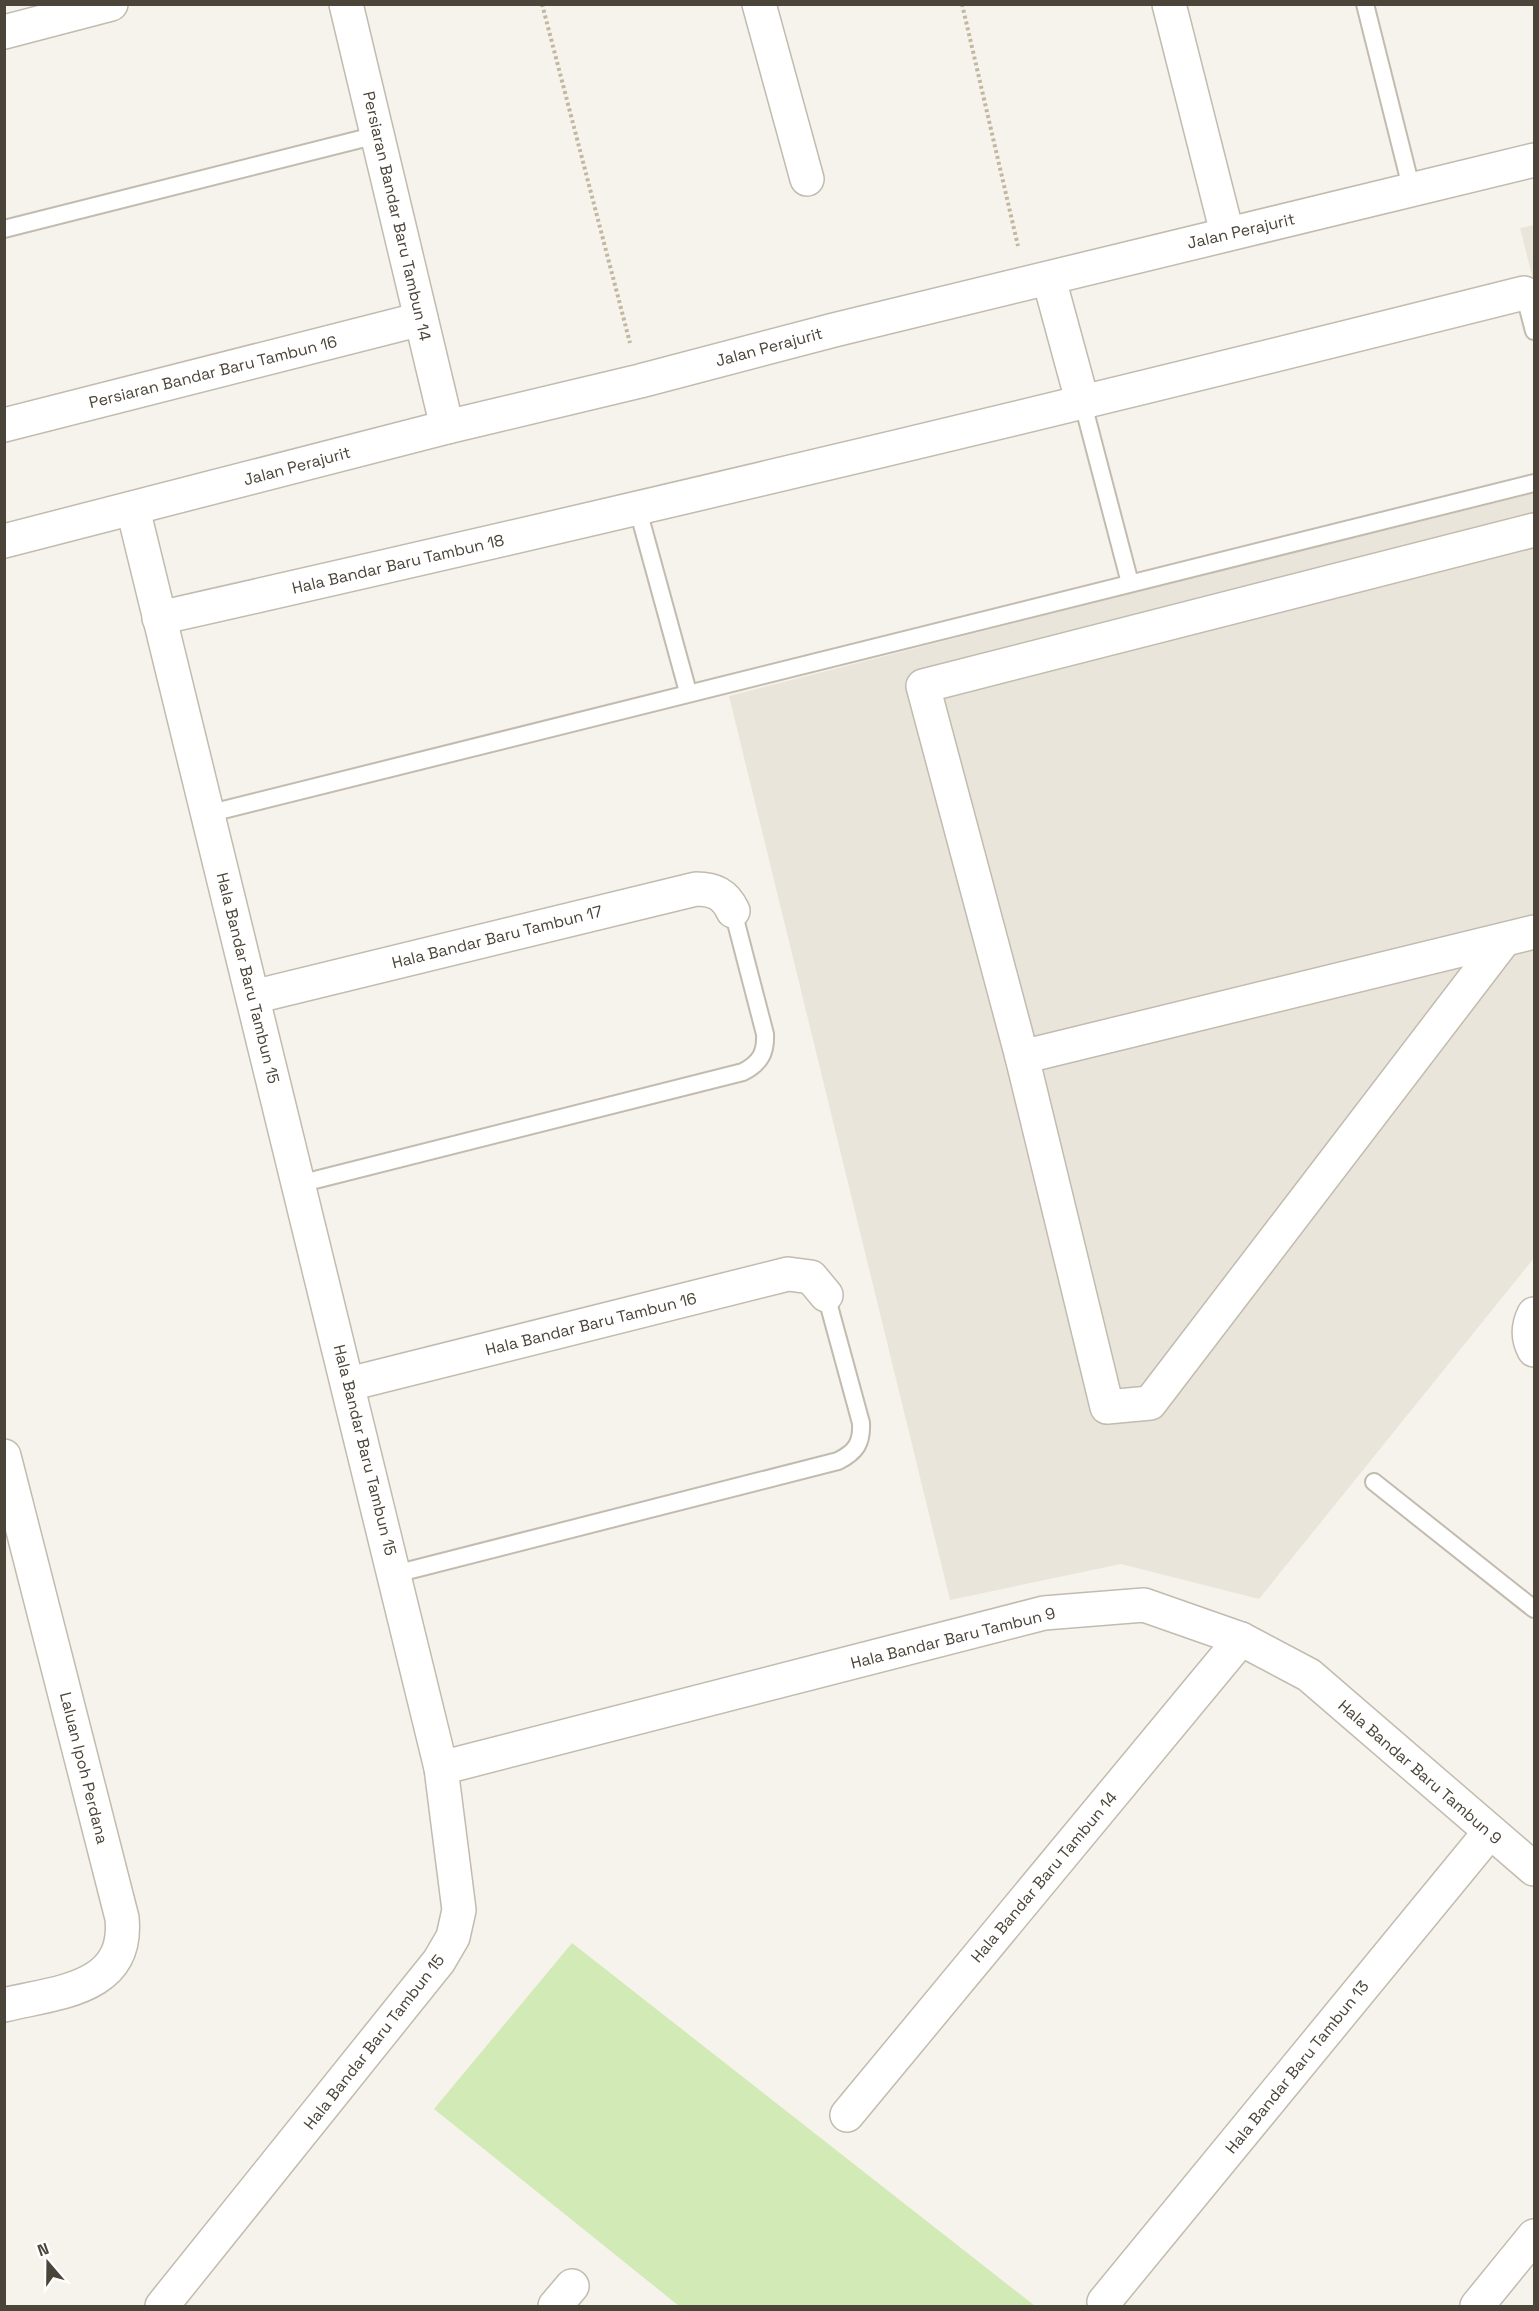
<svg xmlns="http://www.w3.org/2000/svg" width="1539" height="2311" font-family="'Space Grotesk',sans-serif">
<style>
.residential{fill:#eae5da}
.green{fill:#d2eab5}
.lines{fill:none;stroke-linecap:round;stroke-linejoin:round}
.service-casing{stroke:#c2bbae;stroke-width:20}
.minor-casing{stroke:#c2bbae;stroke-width:36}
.tertiary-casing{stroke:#c2bbae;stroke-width:36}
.path{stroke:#c4b79f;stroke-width:4;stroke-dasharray:3 3;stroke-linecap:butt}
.service{stroke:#fff;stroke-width:16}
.minor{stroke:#fff;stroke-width:33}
.tertiary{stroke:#fff;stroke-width:33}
.labels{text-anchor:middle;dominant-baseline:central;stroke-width:4.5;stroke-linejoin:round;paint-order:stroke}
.street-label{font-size:16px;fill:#4b4439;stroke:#fff}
</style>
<rect width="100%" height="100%" fill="#f6f3ec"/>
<g class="residential">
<path d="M1534,225V283L1520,228Z"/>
<path d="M1534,490V1258L1259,1599L1121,1564L950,1600L729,696Z"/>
</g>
<path class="green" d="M572,1943L1035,2306H679L434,2109Z"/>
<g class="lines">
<defs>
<g id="service">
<path d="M1365,4L1412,191"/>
<path d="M4,229L377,135"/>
<path d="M1524,293L1534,331"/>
<path d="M1083,404L1130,583"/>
<path d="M638,510L688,692"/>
<path d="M207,814L1534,483"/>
<path d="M299,1184L743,1072C760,1063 766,1053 765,1034L733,911"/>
<path d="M1374,1482L1534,1609"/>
<path d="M395,1574L838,1461C856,1452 862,1443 861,1423L826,1295"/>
</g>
<g id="minor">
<path d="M346,4L447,427"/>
<path d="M759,4L807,179"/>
<path d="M1169,4L1227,233"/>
<path d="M4,32L111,4"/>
<path d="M1049,279L1083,404"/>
<path d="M4,425L421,319"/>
<path d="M133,509L441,1768L459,1910L453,1937L439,1961L162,2306"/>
<path d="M159,618C616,515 1071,407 1524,293"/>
<path d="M1504,940L1150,1403L1107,1407L1022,1057L923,686L1534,530"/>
<path d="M253,997L696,889C714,889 725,894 733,911"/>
<path d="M1022,1057L1534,932"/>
<path d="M1534,1314C1528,1326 1527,1337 1534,1350"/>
<path d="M349,1384L788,1274L811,1277L826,1295"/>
<path d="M4,1456L122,1918C129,1990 57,1992 4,2005"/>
<path d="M441,1768L1044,1613L1144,1605L1241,1639L1309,1675L1534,1869"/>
<path d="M847,2115L1241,1639"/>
<path d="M1104,2302L1489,1833"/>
<path d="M555,2306L572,2286"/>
<path d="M1477,2306L1534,2236"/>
</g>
<path id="tertiary" d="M4,541L447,427L640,381L834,330L1534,160"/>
</defs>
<use href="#service" class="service-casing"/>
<use href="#minor" class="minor-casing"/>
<use href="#tertiary" class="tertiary-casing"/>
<g class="path">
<path d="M542,4L630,343"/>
<path d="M962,4L1018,246"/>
</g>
<use href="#service" class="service"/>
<use href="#minor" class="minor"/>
<use href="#tertiary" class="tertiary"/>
</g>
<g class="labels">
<g class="street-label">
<text transform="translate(397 216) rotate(77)">Persiaran Bandar Baru Tambun 14</text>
<text transform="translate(1241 231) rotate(-13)">Jalan Perajurit</text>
<text transform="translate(769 347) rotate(-15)">Jalan Perajurit</text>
<text transform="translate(213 372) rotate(-14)">Persiaran Bandar Baru Tambun 16</text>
<text transform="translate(297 466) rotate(-15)">Jalan Perajurit</text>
<text transform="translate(398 564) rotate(-13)">Hala Bandar Baru Tambun 18</text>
<text transform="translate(497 937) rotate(-14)">Hala Bandar Baru Tambun 17</text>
<text transform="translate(248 978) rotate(76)">Hala Bandar Baru Tambun 15</text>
<text transform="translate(591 1324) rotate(-14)">Hala Bandar Baru Tambun 16</text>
<text transform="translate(365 1450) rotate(76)">Hala Bandar Baru Tambun 15</text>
<text transform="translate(953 1638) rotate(-14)">Hala Bandar Baru Tambun 9</text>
<text transform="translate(84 1768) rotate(76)">Laluan Ipoh Perdana</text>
<text transform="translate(1420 1772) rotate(41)">Hala Bandar Baru Tambun 9</text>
<text transform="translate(1044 1877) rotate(-50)">Hala Bandar Baru Tambun 14</text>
<text transform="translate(374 2042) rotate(-52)">Hala Bandar Baru Tambun 15</text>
<text transform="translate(1297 2067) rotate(-51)">Hala Bandar Baru Tambun 13</text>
</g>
</g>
<rect width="1539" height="2311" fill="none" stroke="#4b4439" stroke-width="12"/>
<g transform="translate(48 2263) rotate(340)" stroke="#ffffff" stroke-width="4.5" paint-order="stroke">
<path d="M0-4.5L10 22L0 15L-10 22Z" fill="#4b4439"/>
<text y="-9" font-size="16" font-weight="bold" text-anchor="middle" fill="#4b4439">N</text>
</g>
</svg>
